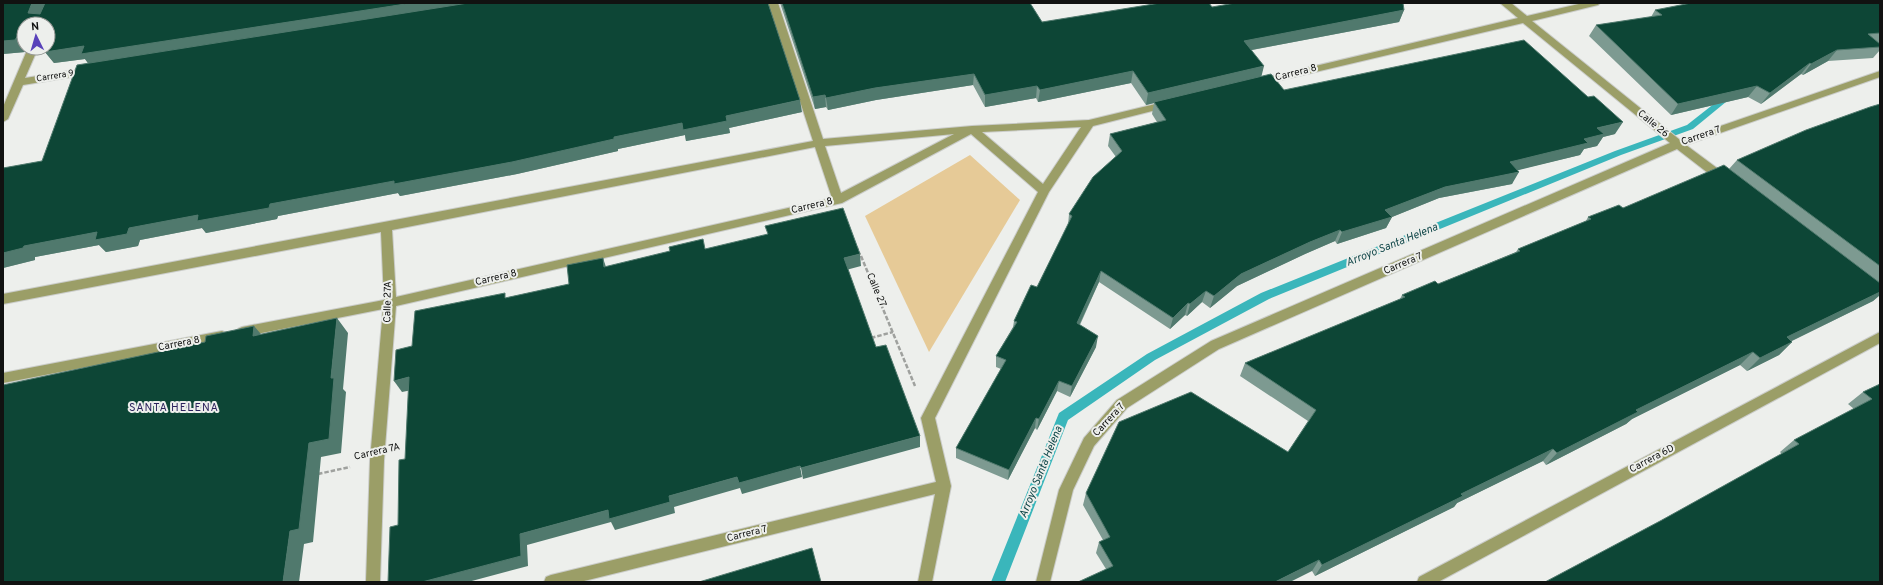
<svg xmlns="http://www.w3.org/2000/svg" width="1883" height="585" font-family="Overpass,sans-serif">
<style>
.green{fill:#e6ca97}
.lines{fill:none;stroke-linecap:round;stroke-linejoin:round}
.stream{fill:#3ab6bb;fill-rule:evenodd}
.street-casing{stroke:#caccc9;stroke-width:2}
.path-far1{stroke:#9fa19e;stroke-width:2;stroke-dasharray:3.5 1.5;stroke-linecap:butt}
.path{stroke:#9fa19e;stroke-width:2.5;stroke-dasharray:4.5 2;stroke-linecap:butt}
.street{fill:#9b9e67;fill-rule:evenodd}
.wall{fill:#7d9a91}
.shaded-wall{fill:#50796d}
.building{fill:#0d4636;stroke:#50796d}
.labels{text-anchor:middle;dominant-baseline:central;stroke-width:4;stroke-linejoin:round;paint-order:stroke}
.far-street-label{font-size:9px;fill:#111211;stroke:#edefec}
.street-label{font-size:10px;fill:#111211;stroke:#edefec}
.water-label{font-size:11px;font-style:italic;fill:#0e4547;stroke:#edefec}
.neighbourhood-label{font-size:11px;letter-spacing:1px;fill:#2b225c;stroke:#edefec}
</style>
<rect width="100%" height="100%" fill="#edefec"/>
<path class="green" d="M970,155L1020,200L929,352L865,216Z"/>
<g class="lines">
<path class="stream" d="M1729,92L1734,95L1732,97L1693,129L1621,155L1269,299L1155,360L1068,420L1005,582H991L1059,413L1147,354L1261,293L1615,151L1687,125Z"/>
<defs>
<g id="street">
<path d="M768,3H778L823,139L972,126L1089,120L1168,101L1173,104L1168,107L1093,126L1049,192L935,418L951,486L932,582H918L935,494L580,582H544L546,577L551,575L936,482L921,418L1038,192L971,134L842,203L396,306L384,460L380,582H366L370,460L383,309L242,337L238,335L236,332L238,329L242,327L384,300L381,232L3,304V294L813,141ZM1081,127L1043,184L982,132ZM954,134L841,193L825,146ZM815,147L832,198L396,297L392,230Z"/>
<path d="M1500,3H1511L1527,16L1583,3H1600L1598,5L1532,21L1680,140L1880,71V77L1686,145L1729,177L1730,180L1729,183H1721L1677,149L1219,349L1127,408L1094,446L1073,490L1050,582H1036L1059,490L1084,438L1117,400L1211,341L1670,143L1523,23L1260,85L1255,82L1260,79L1518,18Z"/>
<path d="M28,48H38L25,78L89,68L94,71L89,74L23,85L8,119L3,122V107Z"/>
<path d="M222,331L226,333L228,336L226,339L222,341L3,383V373Z"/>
<path d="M1880,332V343L1438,582H1417L1419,577Z"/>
</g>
</defs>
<use href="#street" class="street-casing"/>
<path class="path-far1" d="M857,247L861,257"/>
<g class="path">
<path d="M861,256L915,386"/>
<path d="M871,338L893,332"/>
<path d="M318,474L350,467"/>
</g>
<use href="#street" class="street"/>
</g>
<g class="wall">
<path d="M3,3L802,112L729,128L730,133L686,141L685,135L618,149V151L517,174L400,196L398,193L278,216L277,219L206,233L202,228L140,240L138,246L106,252L99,245L35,257V260L3,268V168L42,161L88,63L85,59L54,63L45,52L46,49L39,50L37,48H48L24,24V48H27L25,52L3,54Z"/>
<path d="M780,3H1030L1042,22L1212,7L1404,10L1399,22L1252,50L1261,76L1284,90L1615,134L1603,137L1597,146L1584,149L1580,155L1517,170L1512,184L1439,198L1392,217L1386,228L1337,244L1335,241L1305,254L1237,286L1210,308L1202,302L1187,316L1185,315L1170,329L1099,282L1080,325L1096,347L1070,397L1057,391L1037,430L1035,428L1008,480L956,458V448L1001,369L996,367V356L1013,327L1014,321L1037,287L1068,225L1069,214L1116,157L1108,146L1110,134L1157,122L1152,114L1154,103L1146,105L1131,83L1038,102L1036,98L985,107L973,85L876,100L828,110L826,107L815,109Z"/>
<path d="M1880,3V50L1873,58L1828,61L1803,75L1801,74L1761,104L1748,97L1671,115L1589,36L1596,25L1651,17L1655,10Z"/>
<path d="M1880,104V295L1873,301L1792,341V342L1779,355L1747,371L1740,365L1632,419L1626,424L1546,465L1543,461L1457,503L1454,507L1315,576L1312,571L1106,569L1096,553L1099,542L1103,540L1083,505L1086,493L1288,452L1308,421L1240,376L1245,363L1400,299L1402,295L1438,284L1516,252L1518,249L1586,221L1588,217L1623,208L1729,169L1737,160Z"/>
<path d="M1880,384V582L1662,520L1782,454L1780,452L1794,440L1854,409L1848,404L1863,392Z"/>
</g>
<g class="shaded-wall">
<path d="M32,3H46L38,24L28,13Z"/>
<path d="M412,3H491L90,66L85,59L54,63L45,52L84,46Z"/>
<path d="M1404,10L1399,22L1241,52L1244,41Z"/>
<path d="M18,35L24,42V48H27L25,52L3,54V41Z"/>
<path d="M52,35L62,47L39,50L37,48H48V36Z"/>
<path d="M1837,50L1828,61L1803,75L1811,64Z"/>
<path d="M1810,63L1801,74L1761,104L1770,93Z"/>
<path d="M1264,66L1261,78L1154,102V103L1146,105L1148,93Z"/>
<path d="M1133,71L1131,83L1038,102L1040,90Z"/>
<path d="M974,74L973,85L876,100L828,110L826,98L875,88Z"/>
<path d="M1037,86L1036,98L985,107V95Z"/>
<path d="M1757,86L1748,97L1671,115L1678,104Z"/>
<path d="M825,95L826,107L815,109L813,97Z"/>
<path d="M800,100L802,112L729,128L730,133L686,141L685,135L618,149V151L517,174L400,196L398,193L278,216L277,219L206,233L202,228L140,240L138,246L106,252L99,245L35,257V260L3,268V253L24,246L97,232L129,228L198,215L270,204L614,137L682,123L726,116Z"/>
<path d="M1623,122L1615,134L1603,137L1597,146L1584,149L1580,155L1503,174L1510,162L1584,139L1597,128Z"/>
<path d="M1519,172L1512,184L1439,198L1392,217L1386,228L1337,244L1342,232L1385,210L1445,187Z"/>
<path d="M1340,230L1335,241L1305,254L1237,286L1210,308L1214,296L1241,274L1310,242Z"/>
<path d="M860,254L861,266L846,270L844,258Z"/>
<path d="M603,258L607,270L604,267Z"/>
<path d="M1101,271L1099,282L1075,334L1077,323Z"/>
<path d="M1206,291L1202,302L1187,316L1190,304Z"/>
<path d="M1880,292V295L1873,301L1773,350L1787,337Z"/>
<path d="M1188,303L1185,315L1170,329L1173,318Z"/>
<path d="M337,318L348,333L343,389L346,392L341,453L321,457L313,542L304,544L299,582H283L290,531L309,443L331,378Z"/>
<path d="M254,326L267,341L253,336Z"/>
<path d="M1098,336L1096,347L1070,397L1072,386Z"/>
<path d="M1792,342L1779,355L1747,371L1760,358Z"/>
<path d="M1753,352L1740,365L1632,419L1626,424L1546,465L1557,453L1636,410Z"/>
<path d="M409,377L417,389L402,392L394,381Z"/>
<path d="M1059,381L1057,391L1037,430L1039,419Z"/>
<path d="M1036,418L1035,428L1008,480L1009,470Z"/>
<path d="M920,436V447L803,479L801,468Z"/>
<path d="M1553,449L1543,461L1457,503L1454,507L1315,576L1322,565L1461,494Z"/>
<path d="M800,466L802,477L742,494L740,488L674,507L675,513L615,530L611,522L527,545L528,566L468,582H422L520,534L608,510L669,496L737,477Z"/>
<path d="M1319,560L1312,571L1290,582H1275Z"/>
</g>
<g class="building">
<path d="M3,3H32L28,13L40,14L45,3H412L81,54L84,46L45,52L46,48H48V44L52,35L48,36V24H24V35H18L15,40L3,41Z"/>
<path d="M468,3H768L800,100L726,116L727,121L683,130L682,123L614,137V139L512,162L394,184V181L270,204L269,208L197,221L198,215L129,228L127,234L95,240L97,232L24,246L23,248L3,253V168L42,161L77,65Z"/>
<path d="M782,3H1030L1042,22L1160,3H1209L1212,7L1235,3H1403L1404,10L1244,41L1264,66L1148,93L1133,71L1040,90L1037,86L985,95L974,74L875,88L826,98L825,95L813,97Z"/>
<path d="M1691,3H1880V33L1868,34L1880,44V47L1837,50L1811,64L1810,63L1770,93L1757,86L1678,104L1596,25L1662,15L1655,10Z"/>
<path d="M1524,40L1588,97L1594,96L1623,122L1597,128L1604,134L1584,139L1588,143L1510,162L1519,172L1445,187L1385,210L1392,217L1342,232L1340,230L1310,242L1241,274L1214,296L1206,291L1190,304L1188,303L1173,318L1101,271L1077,323L1098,336L1072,386L1059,381L1039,419L1036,418L1009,470L956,448L1006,360L996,356L1017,322L1014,321L1031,285L1037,287L1072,216L1069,214L1093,177L1122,151L1110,134L1166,120L1154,102L1271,74L1284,90Z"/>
<path d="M1880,104V266L1737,160L1806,130L1870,107Z"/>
<path d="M1724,165L1880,283V292L1787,337L1792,342L1760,358L1753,352L1636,410L1638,412L1557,453L1553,449L1461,494L1463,496L1322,565L1319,560L1275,582H1078L1113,566L1099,542L1110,537L1086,493L1119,422L1191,392L1288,452L1316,410L1245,363L1405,297L1402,295L1435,281L1438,284L1520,251L1518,249L1591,219L1588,217L1619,205L1623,208Z"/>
<path d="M843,208L860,254L844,258L876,347L886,345L920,436L801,468L800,466L739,483L737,477L669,496L670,502L609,519L608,510L520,534L521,556L422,582H388L390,527L398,525L399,460L405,459L409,377L394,381L396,350L412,346L415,311L505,293V298L569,284L567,265L603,258L604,267L670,251L669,247L703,239L705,249L768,234L765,226Z"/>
<path d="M337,318L331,378H334L329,439L309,443L299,529L290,531L283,582H3V385L205,342L206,336L254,326L253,336Z"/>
<path d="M1880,384V582H1545L1662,520L1799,444L1794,440L1872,399L1863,392Z"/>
<path d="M812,548L821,582H699Z"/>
</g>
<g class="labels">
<g class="far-street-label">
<text transform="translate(55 76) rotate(-9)">Carrera 9</text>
</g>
<g class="street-label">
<text transform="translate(1296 73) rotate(-14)">Carrera 8</text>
<text transform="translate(1653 124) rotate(39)">Calle 26</text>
<text transform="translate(1701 136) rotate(-19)">Carrera 7</text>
<text transform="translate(812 206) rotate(-13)">Carrera 8</text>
<text transform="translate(1403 264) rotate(-23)">Carrera 7</text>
<text transform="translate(496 278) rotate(-13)">Carrera 8</text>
<text transform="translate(876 290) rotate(67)">Calle 27</text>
<text transform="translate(388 302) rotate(-89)">Calle 27A</text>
<text transform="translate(179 344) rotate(-11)">Carrera 8</text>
<text transform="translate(1109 420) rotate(-47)">Carrera 7</text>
<text transform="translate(377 452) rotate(-13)">Carrera 7A</text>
<text transform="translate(1652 459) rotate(-28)">Carrera 6D</text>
<text transform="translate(747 534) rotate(-14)">Carrera 7</text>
</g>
<g class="water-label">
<text transform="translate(1392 245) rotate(-22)">Arroyo Santa Helena</text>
<text transform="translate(1041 472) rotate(-68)">Arroyo Santa Helena</text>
</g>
<g class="neighbourhood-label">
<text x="174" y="408">SANTA HELENA</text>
</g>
</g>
<rect width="1883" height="585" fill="none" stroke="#111211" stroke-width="8"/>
<g transform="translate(36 36) rotate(355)"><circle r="19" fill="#edefec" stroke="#959794"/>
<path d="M0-3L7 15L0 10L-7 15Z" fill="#5942ba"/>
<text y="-6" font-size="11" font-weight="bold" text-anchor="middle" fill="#111211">N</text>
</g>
</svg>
